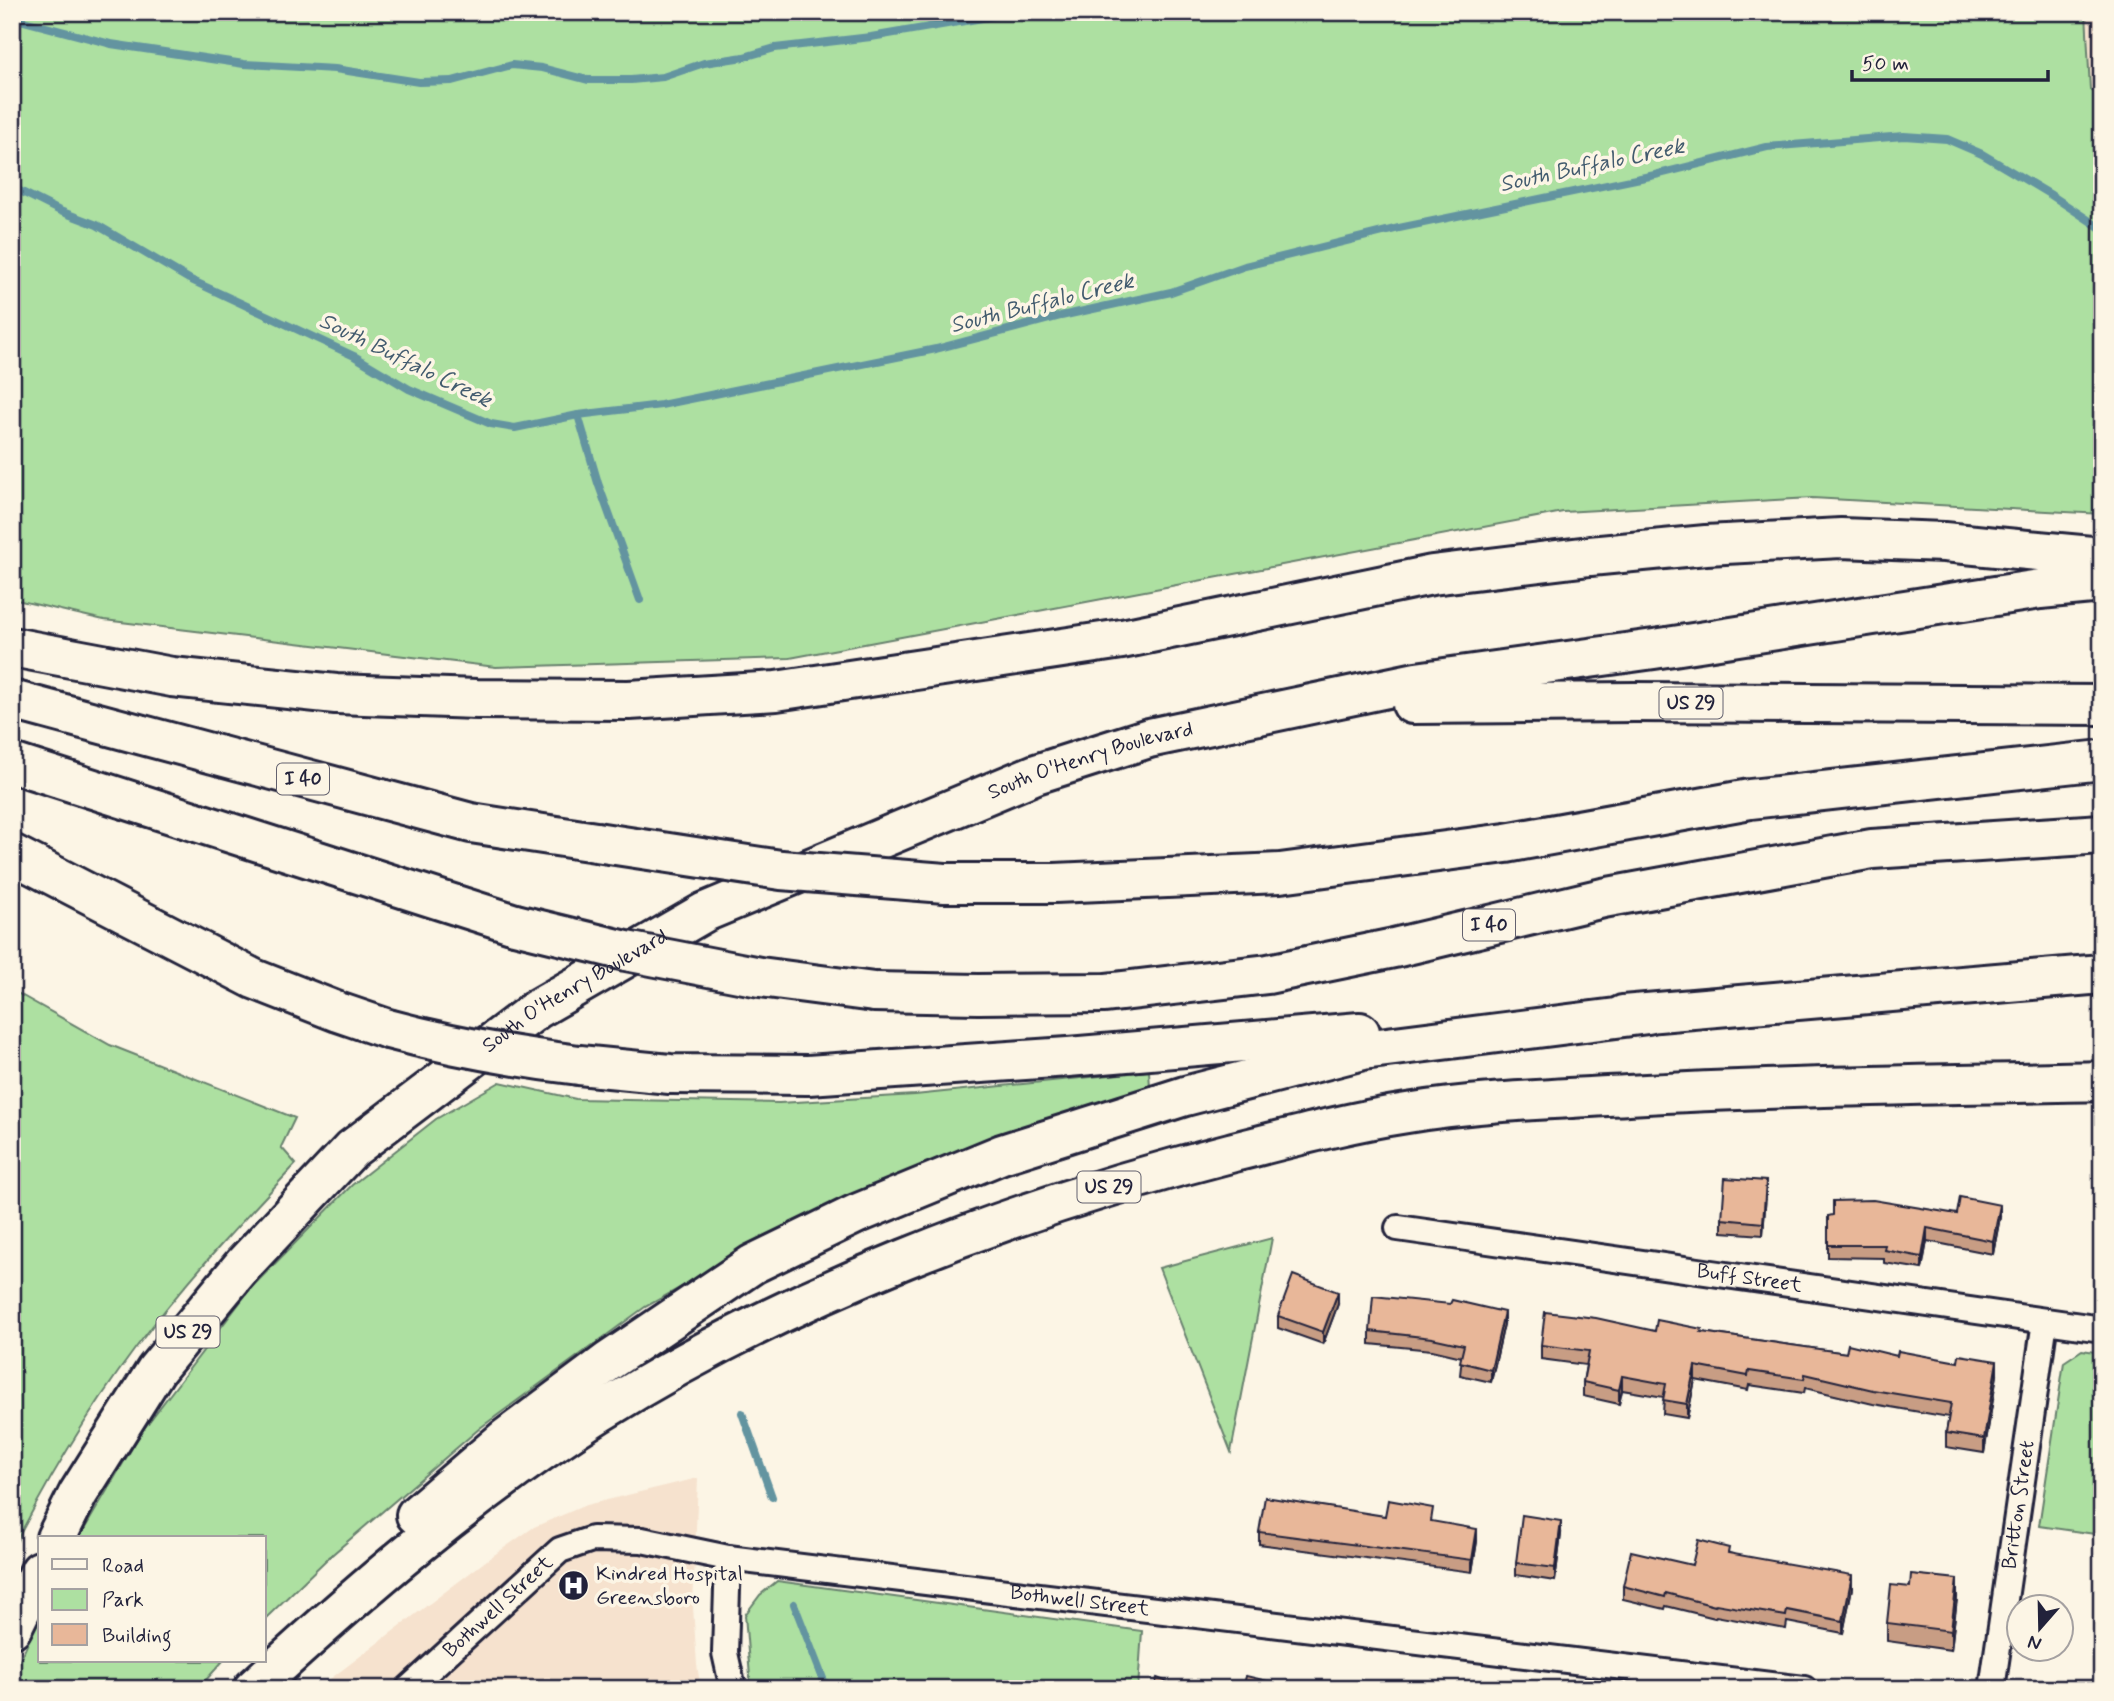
<svg xmlns="http://www.w3.org/2000/svg" width="2114" height="1701" font-family="Mynerve,sans-serif">
<style>
.built{fill:#f6e2ce}
.green{fill:#ade0a1;stroke:#68816e;stroke-width:2}
.lines{fill:none;stroke-linecap:round;stroke-linejoin:round}
.stream{stroke:#6394a0;stroke-width:8}
.minor-casing{stroke:#22223b;stroke-width:30}
.motorway-casing{stroke:#22223b;stroke-width:44}
.minor{stroke:#fcf5e5;stroke-width:24}
.motorway{stroke:#fcf5e5;stroke-width:38}
.motorway-bridge-casing{stroke:#22223b;stroke-width:44;stroke-linecap:butt}
.motorway-bridge{stroke:#fcf5e5;stroke-width:38}
.wall{fill:#c89d84;stroke:#22223b;stroke-width:2}
.shaded-wall{fill:#a2806b;stroke:#22223b;stroke-width:2}
.building{fill:#e8b799;stroke:#22223b;stroke-width:2}
.labels{text-anchor:middle;dominant-baseline:central;stroke-width:7;stroke-linejoin:round;paint-order:stroke}
.shield{fill:#fcf5e5;stroke:#63616e;stroke-width:2}
.shield-label{font-size:19px;font-weight:bold;fill:#22223b}
.street-label{font-size:21px;fill:#22223b;stroke:#fcf5e5}
.poi-label{font-size:21px;fill:#22223b;stroke:#fcf5e5;text-anchor:start}
.water-label{font-size:23px;font-style:italic;fill:#425b6e;stroke:#fcf5e5}
</style>
<rect width="100%" height="100%" fill="#fcf5e5"/>
<filter id="ink" filterUnits="userSpaceOnUse"><feTurbulence type="fractalNoise" baseFrequency=".0143" numOctaves="2"/><feDisplacementMap in="SourceGraphic" scale="14" xChannelSelector="R" yChannelSelector="G"/><feConvolveMatrix kernelMatrix="1 2 1 2 8 2 1 2 1" color-interpolation-filters="sRGB"/></filter>
<g filter="url(#ink)">
<g class="built">
<path d="M2086,12H2102V95L2090,91Z"/>
<path d="M698,1478L693,1607L697,1665L701,1689H317L491,1557L534,1527L586,1505Z"/>
</g>
<g class="green">
<path d="M12,12H2086L2090,90L2102,95V514L1812,498L1563,512L790,658L496,667L104,620L12,599Z"/>
<path d="M12,990L110,1045L295,1118L281,1147L296,1164C247,1216 198,1268 154,1324C99,1394 52,1471 12,1550Z"/>
<path d="M1149,1071L1150,1087L1023,1127L871,1187L761,1243L645,1307L480,1428L327,1559L264,1620V1538H79L142,1431L251,1288L352,1185L436,1119L500,1082L576,1099L779,1103L915,1095Z"/>
<path d="M1272,1238L1231,1452L1159,1268Z"/>
<path d="M2082,1350L2102,1353V1535L2039,1526L2064,1362Z"/>
<path d="M777,1581L1142,1631L1138,1689H751L745,1615L760,1595Z"/>
<path d="M40,1616V1661H223L198,1689H12V1678Z"/>
</g>
<g class="lines">
<g class="stream">
<path d="M12,18L111,44L244,64L335,69L419,82L452,81L512,65L542,68L588,80H631L663,77L704,63L744,57L775,48L871,37L994,16L1004,12"/>
<path d="M12,187L60,211L97,225L189,279L354,356L409,389L491,424L515,428L578,415L661,405L936,349L1061,316L1171,292L1245,266L1399,228L1655,175L1767,147L1904,136L1947,139L1982,154L2051,195L2102,229"/>
<path d="M578,415L598,483L640,600"/>
<path d="M742,1413L772,1497"/>
<path d="M794,1604L827,1689"/>
</g>
<defs>
<g id="minor">
<path id="s1" d="M1398,1228L2102,1329"/>
<path d="M728,1558L725,1653L733,1689"/>
<path id="s2" d="M408,1689L560,1550L592,1539L642,1540L728,1558L1804,1689"/>
<path id="s3" d="M1992,1689L2045,1321"/>
</g>
<g id="motorway">
<path d="M12,647L172,677L336,694L477,699L629,700L776,691L1122,639L1432,575L1590,556L1706,545L1841,538L1944,542L2102,557"/>
<path d="M12,700L471,823L596,842"/>
<path d="M1412,704L1635,702L2102,705"/>
<path d="M12,763L515,924"/>
<path d="M12,854L254,979L338,1012L388,1029"/>
<path d="M945,883H1055L1280,873L1506,843L1750,799L2102,760"/>
<path d="M874,992L978,994L1105,993L1268,974L1394,948L1603,898L1872,849L2102,834"/>
<path d="M1623,1015L2102,974"/>
<path d="M579,1065L670,1074L808,1075L1068,1057L1360,1032"/>
<path d="M416,1515L506,1438L609,1361L753,1264L856,1214L1002,1154L1185,1096L1363,1050L1648,1014"/>
<path id="s4" d="M56,1538L78,1494L156,1370L243,1265L352,1149L537,1009L705,912L1036,774L1149,738L1416,682L1654,649L2040,589L2102,583"/>
<path d="M12,1628L40,1571"/>
<path d="M253,1689C362,1589 474,1492 599,1413C788,1294 1014,1208 1230,1153C1289,1138 1348,1122 1407,1113C1480,1101 1555,1099 1628,1095C1786,1086 1944,1085 2102,1081"/>
</g>
</defs>
<use href="#minor" class="minor-casing"/>
<use href="#motorway" class="motorway-casing"/>
<use href="#minor" class="minor"/>
<use href="#motorway" class="motorway"/>
<defs>
<g id="motorway-bridge">
<path d="M596,842L781,870L945,883"/>
<path d="M515,924L626,951L760,977L874,992"/>
<path d="M388,1029C451,1046 514,1057 579,1065"/>
</g>
</defs>
<use href="#motorway-bridge" class="motorway-bridge-casing"/>
<use href="#motorway-bridge" class="motorway-bridge"/>
</g>
<g class="wall">
<path d="M1766,1194L1763,1235L1722,1232V1219Z"/>
<path d="M1957,1214L2000,1217L1993,1254L1927,1241L1922,1269L1884,1263V1258L1828,1257V1216Z"/>
<path d="M1338,1304L1323,1344L1278,1328V1316Z"/>
<path d="M1504,1324L1491,1382L1460,1375L1462,1357L1432,1350L1370,1344V1331Z"/>
<path d="M1655,1331L1702,1332L1846,1353L1897,1356L1997,1375L1984,1453L1946,1447V1433L1949,1417L1873,1404L1805,1388L1804,1393L1749,1385L1748,1390L1695,1380L1687,1418L1663,1414L1664,1397L1622,1390L1619,1404L1583,1396V1382L1586,1365L1541,1359V1345Z"/>
<path d="M1385,1516L1433,1522L1477,1541L1472,1572L1259,1544V1532Z"/>
<path d="M1561,1534L1555,1581L1516,1575V1563Z"/>
<path d="M1729,1553L1852,1588L1843,1633L1787,1622L1786,1629L1716,1616L1715,1618L1666,1606L1665,1609L1623,1599V1586Z"/>
<path d="M1957,1598L1951,1650L1887,1641V1623Z"/>
<path d="M2102,1603V1673L2094,1672V1660Z"/>
</g>
<g class="shaded-wall">
<path d="M1766,1181V1194L1763,1235V1223Z"/>
<path d="M2000,1205V1217L1993,1254V1241Z"/>
<path d="M1927,1228V1241L1922,1269V1257Z"/>
<path d="M1338,1292V1304L1323,1344V1332Z"/>
<path d="M1504,1312V1324L1491,1382V1370Z"/>
<path d="M1997,1361V1375L1984,1453V1439Z"/>
<path d="M1695,1366V1380L1687,1418V1404Z"/>
<path d="M1622,1376V1390L1619,1404V1390Z"/>
<path d="M1561,1521V1534L1555,1581V1568Z"/>
<path d="M1477,1529V1541L1472,1572V1560Z"/>
<path d="M1852,1575V1588L1843,1633V1621Z"/>
<path d="M1957,1579V1598L1951,1650V1631Z"/>
</g>
<g class="building">
<path d="M1725,1178L1766,1181L1763,1223L1722,1219Z"/>
<path d="M1960,1197L2000,1205L1993,1241L1927,1228L1922,1257L1884,1250L1885,1245H1828V1216L1833,1215V1201L1873,1200L1957,1214Z"/>
<path d="M1293,1275L1338,1292L1323,1332L1278,1316Z"/>
<path d="M1373,1296L1450,1304L1452,1300L1504,1312L1491,1370L1460,1362L1464,1345L1432,1338L1370,1331Z"/>
<path d="M1545,1312L1596,1318L1655,1331L1657,1320L1702,1329L1701,1332L1846,1353L1848,1344L1897,1356L1898,1351L1958,1362L1959,1355L1997,1361L1984,1439L1946,1433L1951,1403L1873,1390L1805,1374L1804,1379L1749,1371L1748,1376L1695,1366L1687,1404L1663,1400L1666,1384L1622,1376L1619,1390L1583,1382L1589,1351L1541,1345Z"/>
<path d="M1265,1497L1385,1516L1388,1500L1433,1508L1431,1521L1477,1529L1472,1560L1259,1532Z"/>
<path d="M1522,1515L1561,1521L1555,1568L1516,1563Z"/>
<path d="M1698,1540L1729,1548L1728,1553L1852,1575L1843,1621L1787,1610L1786,1616L1716,1604L1715,1606L1666,1593L1665,1597L1623,1586L1631,1551L1692,1565Z"/>
<path d="M1911,1574L1957,1579L1951,1631L1887,1623L1891,1585L1910,1587Z"/>
<path d="M2102,1603V1661L2094,1660Z"/>
<path d="M1246,1676L1288,1686V1689H1243Z"/>
<path d="M1157,1678L1186,1689H1154Z"/>
</g>
</g>
<defs>
<symbol id="hospital-disc" viewBox="-11 -11 22 22"><circle r="9.5" fill="#22223b" stroke="#fcf5e5"/><path d="M-5-5h3v3.5h4V-5h3V5h-3V1.5h-4V5h-3Z" fill="#fff"/></symbol>
</defs>
<g fill-rule="evenodd">
<use href="#hospital-disc" x="556" y="1568" width="35" height="35"/>
</g>
<g class="labels">
<g class="shield">
<rect x="1659.5" y="687.5" width="63" height="31" rx="5"/>
<rect x="277" y="763.5" width="52" height="31" rx="5"/>
<rect x="1463" y="909.5" width="52" height="31" rx="5"/>
<rect x="1077.5" y="1171.5" width="63" height="31" rx="5"/>
<rect x="156.5" y="1316.5" width="63" height="31" rx="5"/>
</g>
<g class="shield-label">
<text x="1691" y="703">US 29</text>
<text x="303" y="779">I 40</text>
<text x="1489" y="925">I 40</text>
<text x="1109" y="1187">US 29</text>
<text x="188" y="1332">US 29</text>
</g>
<g class="street-label">
<text stroke="none"><textPath href="#s4" startOffset="1332">South O'Henry Boulevard</textPath></text>
<text stroke="none"><textPath href="#s4" startOffset="765">South O'Henry Boulevard</textPath></text>
<text stroke="none"><textPath href="#s1" startOffset="355">Buff Street</textPath></text>
<text stroke="none"><textPath href="#s3" startOffset="186">Britton Street</textPath></text>
<text stroke="none"><textPath href="#s2" startOffset="732">Bothwell Street</textPath></text>
<text stroke="none"><textPath href="#s2" startOffset="122">Bothwell Street</textPath></text>
</g>
<g class="poi-label">
<text x="596" y="1574">Kindred Hospital<tspan x="596" dy="24">Greensboro</tspan></text>
</g>
<g class="water-label">
<text transform="translate(1592 166) rotate(-12)">South Buffalo Creek</text>
<text transform="translate(1042 304) rotate(-14)">South Buffalo Creek</text>
<text transform="translate(405 361) rotate(26)">South Buffalo Creek</text>
</g>
</g>
<rect width="2114" height="1701" fill="none" stroke="#fcf5e5" stroke-width="42"/>
<rect x="21" y="21" width="2072" height="1659" fill="none" stroke="#22223b" stroke-width="2.5" filter="url(#ink)"/>
<rect x="38" y="1536" width="228" height="126" fill="#fcf5e5" stroke="#a5a1a1" stroke-width="2"/>
<rect x="52" y="1559" width="35" height="10" fill="#fcf5e5" stroke="#a5a1a1" stroke-width="2"/>
<text x="102" y="1572" font-size="21" fill="#22223b">Road</text>
<rect x="52" y="1589" width="35" height="21" fill="#ade0a1" stroke="#a5a1a1" stroke-width="2"/>
<text x="102" y="1606" font-size="21" fill="#22223b">Park</text>
<rect x="52" y="1624" width="35" height="21" fill="#e8b799" stroke="#a5a1a1" stroke-width="2"/>
<text x="102" y="1642" font-size="21" fill="#22223b">Building</text>
<g transform="translate(2040 1628) rotate(200)"><circle r="33" fill="#fcf5e5" stroke="#a5a1a1" stroke-width="2"/>
<path d="M0-5L12 26L0 18L-12 26Z" fill="#22223b"/>
<text y="-10" font-size="19" font-weight="bold" text-anchor="middle" fill="#22223b">N</text>
</g>
<path d="M1852 70v10h196v-10" fill="none" stroke="#22223b" stroke-width="3.5"/>
<text x="1862" y="70" font-size="21" fill="#22223b" stroke="#fcf5e5" stroke-width="5" paint-order="stroke">50 m</text>
</svg>
